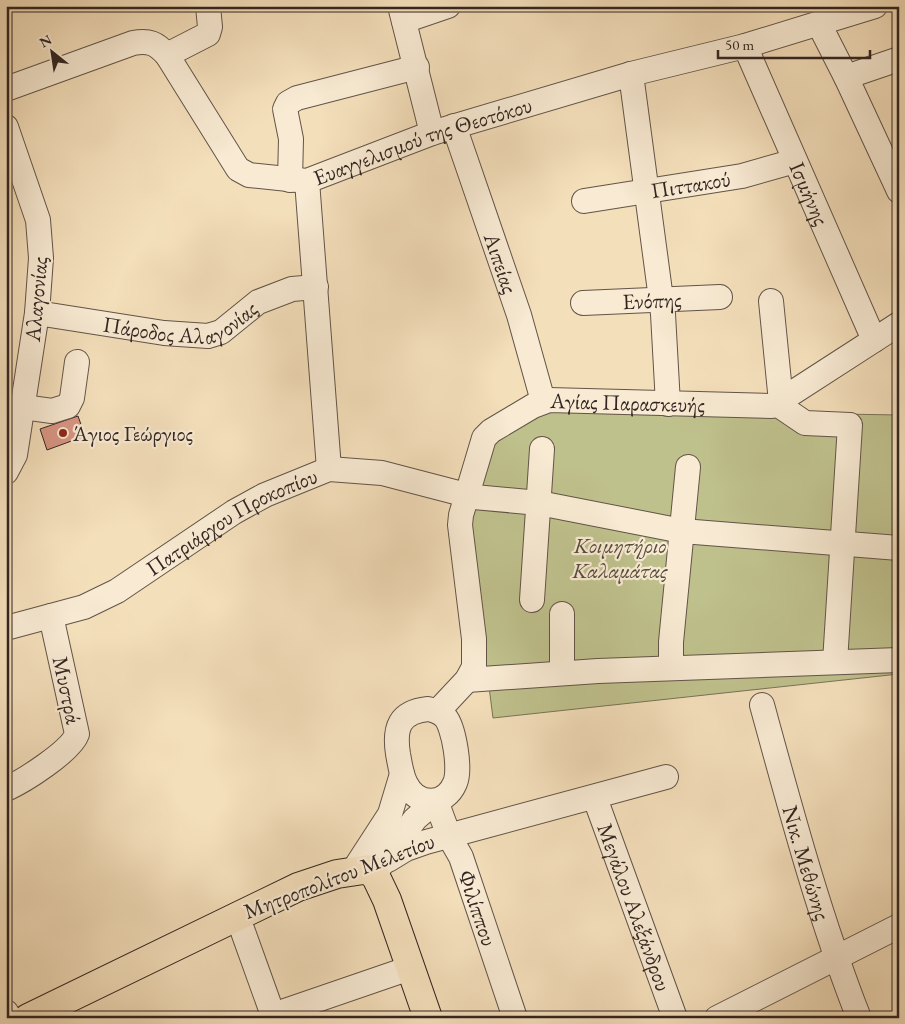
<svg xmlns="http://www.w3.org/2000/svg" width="905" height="1024" font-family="'EB Garamond',serif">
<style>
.green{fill:#bfc18d;stroke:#787357}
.building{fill:#d99584;stroke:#322521}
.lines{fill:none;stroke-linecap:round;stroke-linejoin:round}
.minor-casing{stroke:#625448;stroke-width:26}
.major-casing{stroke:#322521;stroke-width:30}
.minor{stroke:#f8ead3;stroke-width:24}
.major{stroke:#f4dfbb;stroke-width:28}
.poi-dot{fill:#8f2418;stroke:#f8ead3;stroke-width:2}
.labels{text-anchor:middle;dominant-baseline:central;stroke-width:4.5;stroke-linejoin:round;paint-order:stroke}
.street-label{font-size:22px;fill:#322521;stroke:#f8ead3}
.poi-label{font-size:22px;fill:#322521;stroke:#f8ead3;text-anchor:start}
.park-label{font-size:22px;font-style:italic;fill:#554c3c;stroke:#f8ead3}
</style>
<rect width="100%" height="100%" fill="#f4dfbb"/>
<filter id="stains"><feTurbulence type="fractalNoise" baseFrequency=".004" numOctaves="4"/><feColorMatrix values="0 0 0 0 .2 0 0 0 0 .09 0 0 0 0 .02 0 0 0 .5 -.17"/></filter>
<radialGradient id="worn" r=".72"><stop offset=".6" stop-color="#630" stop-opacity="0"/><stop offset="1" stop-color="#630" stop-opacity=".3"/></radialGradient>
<path class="green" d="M554,409L899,415V674L493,718L468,523L490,445L535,416Z"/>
<path class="building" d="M78,416L85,436L47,450L40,429Z"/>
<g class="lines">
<defs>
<g id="minor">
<path d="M400,6L432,133"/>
<path d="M404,21L448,6"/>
<path d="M819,24L846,77L899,191"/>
<path id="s1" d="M745,46L874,340"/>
<path d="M167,55L208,34L210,27L208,6"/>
<path d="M631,74L663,314L668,404"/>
<path d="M846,77L899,59"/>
<path id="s2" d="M6,89L133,43C149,40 156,43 167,55L238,169L249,175L307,181L432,133L631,74L745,46L875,6"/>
<path id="s3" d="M454,126L519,315L543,401"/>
<path d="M6,127L38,220L41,258L37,313L15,455L6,472"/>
<path d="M290,180L291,139L285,109L288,103L297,98L417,67"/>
<path d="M307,181L329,469"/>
<path id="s4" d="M584,201L742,176L795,161"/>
<path d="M771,301L781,402"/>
<path id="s5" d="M583,303L720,297"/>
<path id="s6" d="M37,313L164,333L208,336L221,332L258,302L292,289L316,287"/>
<path d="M777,404L805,423L850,425L835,662"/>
<path d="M23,407L52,411L68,406L72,398L77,362"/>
<path d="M532,600L542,449"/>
<path id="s7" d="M6,628L84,607L117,591L234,512L265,495L329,469L382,473L474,497L539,503L682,531L899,548"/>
<path d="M671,668V642L688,467"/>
<path d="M562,673V614"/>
<path d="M467,680L598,671L899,660"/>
<path id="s8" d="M762,705C791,811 819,916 859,1018"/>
<path d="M428,709C434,710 440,712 445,717C454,727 461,770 455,783C445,807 417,806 406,784C401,775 400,764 398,754C394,728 399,712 428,709Z"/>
<path id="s9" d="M438,711L467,680L474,667V639L460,525L461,515L484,438L491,431L533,406L549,400L772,406L899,324"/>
<path d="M6,789C24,781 71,751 77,734L51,616"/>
<path id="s10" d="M595,798L675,1018"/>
<path d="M388,860L406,849L426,842L666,777"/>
<path id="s11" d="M381,865L415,819L436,801L449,836L461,857L515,1018"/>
<path d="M353,871L390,814L402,774"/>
<path d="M237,915L274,1018"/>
<path d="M6,1012L10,1018"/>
<path d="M273,1015L410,968"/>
<path d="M717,1018L899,926"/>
</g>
<path id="major" d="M28,1018L298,887L337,874L370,869L377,879L387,900L428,1018"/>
</defs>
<use href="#minor" class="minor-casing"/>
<use href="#major" class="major-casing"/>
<use href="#minor" class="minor"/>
<use href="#major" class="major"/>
</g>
<circle class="poi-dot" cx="63" cy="433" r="5"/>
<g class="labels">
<g class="street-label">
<text stroke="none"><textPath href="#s2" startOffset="501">Ευαγγελισμού της Θεοτόκου</textPath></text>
<text stroke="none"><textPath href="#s4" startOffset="108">Πιττακού</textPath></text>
<text stroke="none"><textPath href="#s1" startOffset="161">Ισμήνης</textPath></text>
<text stroke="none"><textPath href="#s3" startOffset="145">Αιπείας</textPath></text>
<text transform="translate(36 299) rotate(-85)">Αλαγονίας</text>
<text stroke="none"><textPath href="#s5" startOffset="69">Ενόπης</textPath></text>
<text stroke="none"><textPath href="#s6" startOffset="148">Πάροδος Αλαγονίας</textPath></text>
<text stroke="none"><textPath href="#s9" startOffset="445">Αγίας Παρασκευής</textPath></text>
<text stroke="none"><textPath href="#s7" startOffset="252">Πατριάρχου Προκοπίου</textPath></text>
<text transform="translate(67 690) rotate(78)">Μυστρά</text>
<text stroke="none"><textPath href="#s8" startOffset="164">Νικ. Μεθώνης</textPath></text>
<text transform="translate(339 876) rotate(-21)">Μητροπολίτου Μελετίου</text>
<text stroke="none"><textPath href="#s11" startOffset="200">Φιλίππου</textPath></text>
<text stroke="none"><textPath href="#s10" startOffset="116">Μεγάλου Αλεξάνδρου</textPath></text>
</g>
<g class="poi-label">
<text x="73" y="433">Άγιος Γεώργιος</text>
</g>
<g class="park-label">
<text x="620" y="545">Κοιμητήριο<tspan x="620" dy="25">Καλαμάτας</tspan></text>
</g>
</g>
<rect width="905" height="1024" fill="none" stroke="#f4dfbb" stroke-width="25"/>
<rect x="8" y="8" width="890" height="1009" fill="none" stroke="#322521" stroke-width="2.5"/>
<rect x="12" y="12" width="880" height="999" fill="none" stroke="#322521"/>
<g transform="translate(52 52) rotate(330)" stroke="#f8ead3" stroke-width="4" paint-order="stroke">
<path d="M0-4L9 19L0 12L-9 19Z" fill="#322521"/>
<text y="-8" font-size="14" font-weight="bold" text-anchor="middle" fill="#322521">N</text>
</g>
<path d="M718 50v8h152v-8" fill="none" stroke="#322521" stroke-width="2.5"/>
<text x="725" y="50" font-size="15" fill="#322521" stroke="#f8ead3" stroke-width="4" paint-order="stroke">50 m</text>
<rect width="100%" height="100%" filter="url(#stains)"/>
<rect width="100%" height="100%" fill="url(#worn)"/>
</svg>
